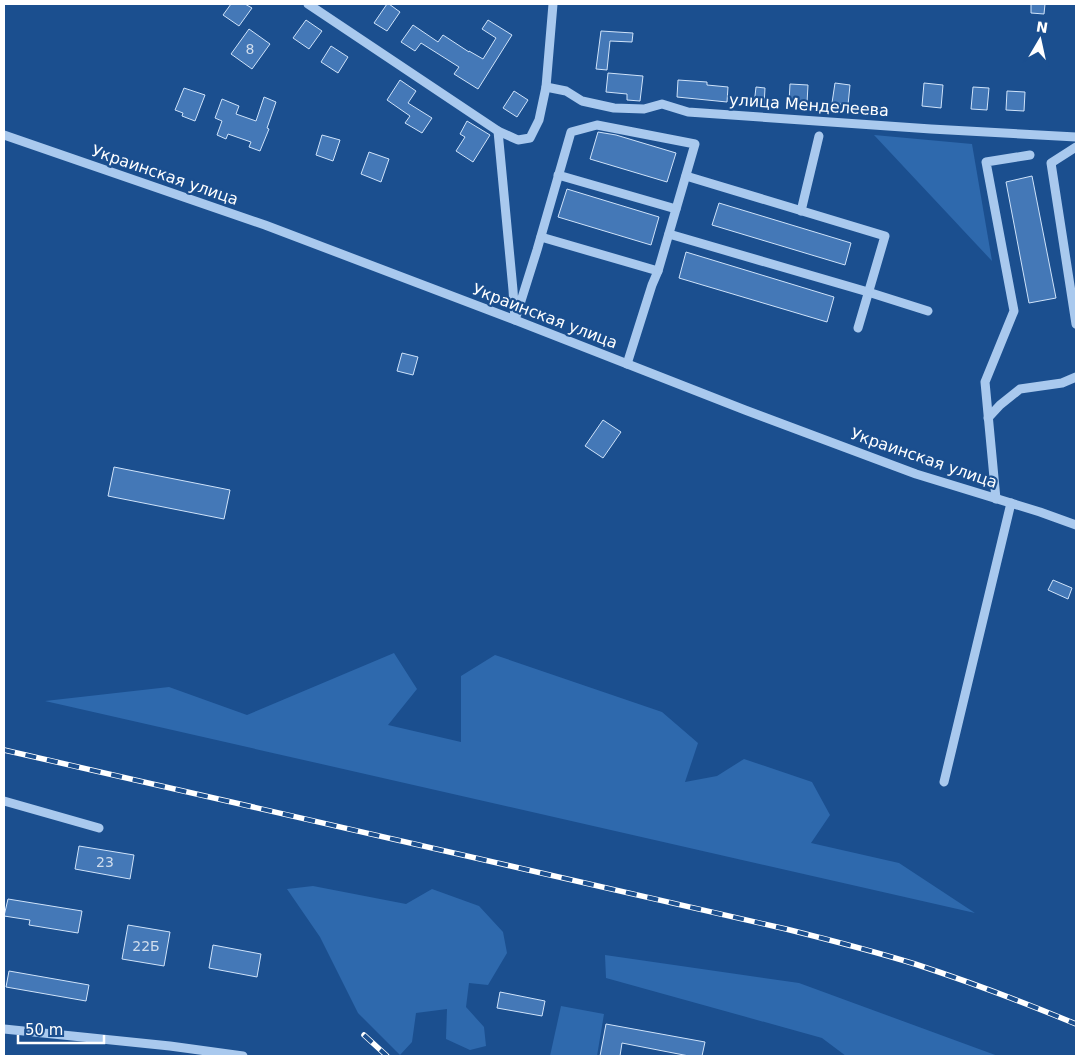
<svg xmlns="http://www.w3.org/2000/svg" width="1080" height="1060" font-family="'DejaVu Sans',sans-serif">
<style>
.green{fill:#2e69ad}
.building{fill:#4478b7;stroke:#cfe3fa}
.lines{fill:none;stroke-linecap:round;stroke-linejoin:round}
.minor{stroke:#a9c9ee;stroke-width:9}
.rail-casing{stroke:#fff;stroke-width:5.5}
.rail{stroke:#1b4f8f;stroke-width:4;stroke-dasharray:11;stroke-linecap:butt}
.labels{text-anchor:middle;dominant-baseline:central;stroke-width:4.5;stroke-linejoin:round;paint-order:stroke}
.number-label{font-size:14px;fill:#d0dded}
.street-label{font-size:16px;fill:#fff;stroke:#1b4f8f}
</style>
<rect width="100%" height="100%" fill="#1b4f8f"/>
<g class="green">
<path d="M874,135L972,144L992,261Z"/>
<path d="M394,653L417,689L388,725L461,742V676L495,655L662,712L698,743L685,782L717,776L744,759L812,782L830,815L811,843L899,863L975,913L45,701L169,687L247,715Z"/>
<path d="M313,886L406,904L432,889L479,906L503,932L507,953L488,985L469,983L466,1007L484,1027L486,1046L470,1050L446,1039L447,1009L416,1013L412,1042L400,1055L358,1013L320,937L287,889Z"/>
<path d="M605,955L799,983L998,1056H846L822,1038L606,978Z"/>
<path d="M561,1006L604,1014L597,1056H550Z"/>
</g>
<g class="building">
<path d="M231,4H245L252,8L239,26L223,15Z"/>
<path d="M387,4H389L400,12L387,31L374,23Z"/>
<path d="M1031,4H1045L1044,14L1031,13Z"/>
<path d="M306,20L322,31L309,49L293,38Z"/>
<path d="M488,20L512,35L478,89L454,74L459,67L421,43L415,51L401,42L413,25L438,42L443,35L469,52V51L483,59L496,38L482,29Z"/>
<path d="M249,29L270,44L252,69L231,54Z"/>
<path d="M601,31L633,33L632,42L610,41L607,70L596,69Z"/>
<path d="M331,46L348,57L338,73L321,62Z"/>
<path d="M608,73L643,76L640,101L627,100V94L606,92Z"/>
<path d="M400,80L416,91L408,103L432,118L422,133L405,123L410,116L387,100Z"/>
<path d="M678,80L707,82V85L728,87L727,102L677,97Z"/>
<path d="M835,83L850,85L848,105L832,103Z"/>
<path d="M924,83L943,85L941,108L922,106Z"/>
<path d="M790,84L808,85L807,103L789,102Z"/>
<path d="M756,87L765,88L764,106L754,105Z"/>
<path d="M973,87L989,88L987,110L971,109Z"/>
<path d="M184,88L205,95L195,121L182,116L183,113L175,110Z"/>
<path d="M514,91L528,100L517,117L503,108Z"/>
<path d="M1007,91L1025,92L1024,111L1006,110Z"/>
<path d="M264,97L276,102L267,128L269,129L260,151L249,147L251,142L228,134L226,139L217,135L222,121L215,118L222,99L239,106L236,114L256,121Z"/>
<path d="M467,121L490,135L473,162L456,151L465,137L460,134Z"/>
<path d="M598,132L616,135L676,153L667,182L590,159Z"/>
<path d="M322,135L340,140L333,161L316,155Z"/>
<path d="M369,152L389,159L381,182L361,174Z"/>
<path d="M1032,176L1056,298L1029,303L1006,182Z"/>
<path d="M567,189L659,217L651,245L558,217Z"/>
<path d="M719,203L851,243L845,265L712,225Z"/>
<path d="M686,252L834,297L827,322L679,278Z"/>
<path d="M402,353L418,357L413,375L397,371Z"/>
<path d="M603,420L621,432L603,458L585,446Z"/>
<path d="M114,467L230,490L224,519L108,496Z"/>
<path d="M1053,580L1072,588L1068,599L1048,590Z"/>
<path d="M79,846L134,855L130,879L75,869Z"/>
<path d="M8,899L82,911L78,933L29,925L30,920L4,916Z"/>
<path d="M128,925L170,932L164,966L122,959Z"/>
<path d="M213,945L261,954L257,977L209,968Z"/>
<path d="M9,971L89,985L86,1001L6,987Z"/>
<path d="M500,992L545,1001L542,1016L497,1008Z"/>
<path d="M606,1024L705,1042L702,1056H689L622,1043L620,1056H600Z"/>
</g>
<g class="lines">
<g class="minor">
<path d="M308,4L498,131L518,140L530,138L539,120L546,87L553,4"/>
<path d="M546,87L566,91L582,101L614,108L644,109L662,104L688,112L931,129L1076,137"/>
<path d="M498,131L513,290L515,320L537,250L571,132L597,125L695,144L658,271L652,285L627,364"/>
<path d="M4,135L265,225L515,320L745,410L916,474L1040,512L1076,525"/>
<path d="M1076,147L1051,163L1076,324"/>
<path d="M558,175L676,209"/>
<path d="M686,176L885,236L858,328"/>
<path d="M801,211L819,136"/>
<path d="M669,234L868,292L928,311"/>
<path d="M541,237L658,271"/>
<path d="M988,418L1000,405L1020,389L1062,383L1076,377"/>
<path d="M996,499L985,382L1014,311L986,162L1030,155"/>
<path d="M944,782L1011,503"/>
<path d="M4,801L99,828"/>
<path d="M4,1029L170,1046L243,1056"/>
</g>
<defs>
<g id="rail">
<path d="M4,750L786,929C830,940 873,951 915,964C970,982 1023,1002 1076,1024"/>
<path d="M364,1035L387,1056"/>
</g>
</defs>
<use href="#rail" class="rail-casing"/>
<use href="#rail" class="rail"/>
</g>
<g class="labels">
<g class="number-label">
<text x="250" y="49">8</text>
<text x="105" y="862">23</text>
<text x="146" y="946">22Б</text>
</g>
<g class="street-label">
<text transform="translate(809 105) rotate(4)">улица Менделеева</text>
<text transform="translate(165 175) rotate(19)">Украинская улица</text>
<text transform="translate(545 316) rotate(21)">Украинская улица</text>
<text transform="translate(924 458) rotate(19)">Украинская улица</text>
</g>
</g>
<rect width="1080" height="1060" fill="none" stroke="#ffffff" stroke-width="10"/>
<g transform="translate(1040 40) rotate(9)" stroke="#1b4f8f" stroke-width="4" paint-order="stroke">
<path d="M0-4L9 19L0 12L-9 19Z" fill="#ffffff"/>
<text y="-8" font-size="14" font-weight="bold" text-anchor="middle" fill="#ffffff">N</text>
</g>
<path d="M18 1035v8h86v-8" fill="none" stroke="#ffffff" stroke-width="2.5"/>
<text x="25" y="1035" font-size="15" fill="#ffffff" stroke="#1b4f8f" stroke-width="4" paint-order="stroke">50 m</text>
</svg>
